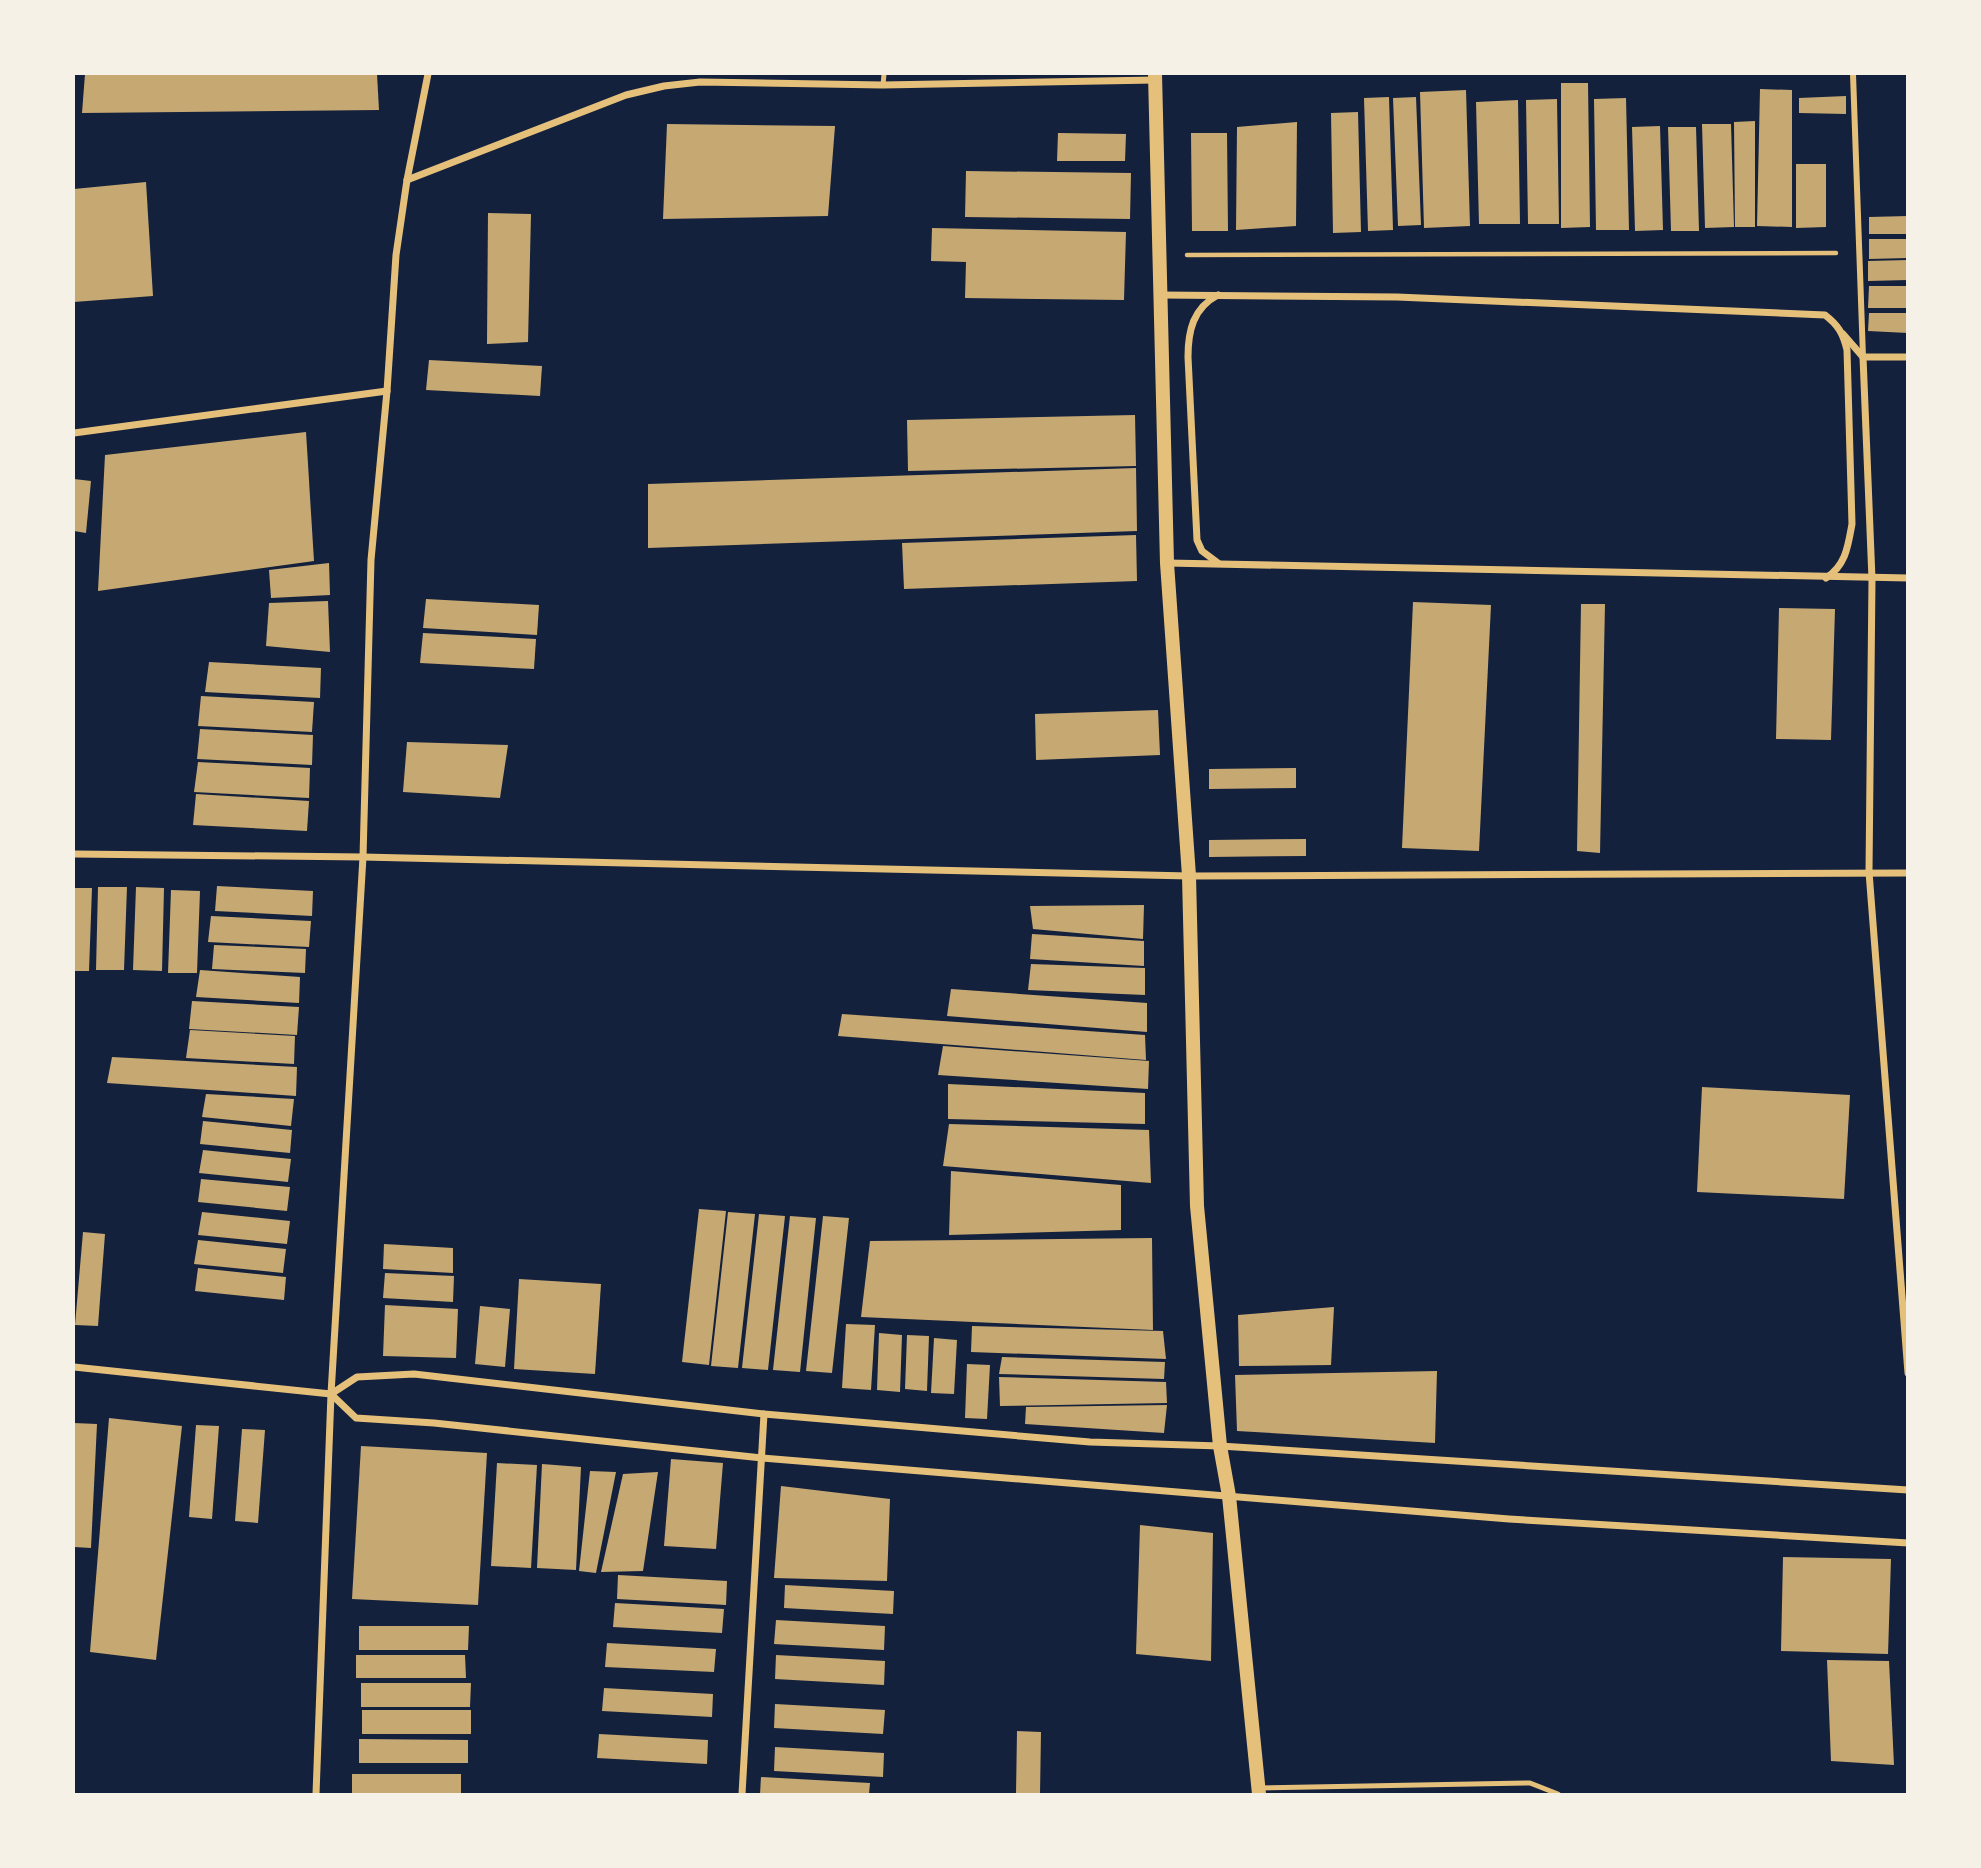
<svg xmlns="http://www.w3.org/2000/svg" width="1981" height="1868" font-family="Arial,sans-serif">
<style>
.building{fill:#c6a872}
.lines{fill:none;stroke-linecap:round;stroke-linejoin:round}
.path{stroke:#e5c07b;stroke-width:4.5}
.service{stroke:#e5c07b;stroke-width:5}
.pedestrian{stroke:#e5c07b;stroke-width:6}
.minor{stroke:#e5c07b;stroke-width:7}
.secondary{stroke:#e5c07b;stroke-width:14}
</style>
<rect width="100%" height="100%" fill="#14213d"/>
<g class="building">
<path d="M85,74H377L379,110L82,113Z"/>
<path d="M1561,83H1588L1590,227L1561,228Z"/>
<path d="M1760,89L1792,90V227L1757,226Z"/>
<path d="M1466,90L1470,226L1424,228L1420,92Z"/>
<path d="M1846,96V114L1799,113V98Z"/>
<path d="M1389,97L1393,230L1368,231L1364,98Z"/>
<path d="M1416,97L1421,225L1398,226L1393,98Z"/>
<path d="M1626,98L1629,230H1596L1594,99Z"/>
<path d="M1557,99L1559,224H1528L1526,100Z"/>
<path d="M1518,100L1520,224H1479L1476,102Z"/>
<path d="M1358,112L1361,232L1333,233L1331,113Z"/>
<path d="M1755,121V227H1735L1734,122Z"/>
<path d="M1297,122L1296,226L1236,230L1237,127Z"/>
<path d="M667,124L835,126L828,216L663,219Z"/>
<path d="M1702,124H1731L1734,227L1705,228Z"/>
<path d="M1660,126L1663,230L1635,231L1632,127Z"/>
<path d="M1668,127H1696L1699,231H1671Z"/>
<path d="M1058,133L1126,134L1125,161H1057Z"/>
<path d="M1191,133H1227L1228,231H1192Z"/>
<path d="M1796,164H1826V227L1796,228Z"/>
<path d="M966,171L1131,173L1130,219L965,217Z"/>
<path d="M146,182L153,296L74,302V189Z"/>
<path d="M488,213L531,214L528,342L487,344Z"/>
<path d="M1908,216V234H1869V217Z"/>
<path d="M932,228L1126,232L1124,300L965,298L966,262L931,261Z"/>
<path d="M1869,239H1908V258L1869,259Z"/>
<path d="M1908,260V280L1868,281V261Z"/>
<path d="M1869,286H1908V308H1868Z"/>
<path d="M1869,313H1908V333L1868,331Z"/>
<path d="M429,360L542,366L540,396L426,390Z"/>
<path d="M1135,415L1136,466L908,471L907,420Z"/>
<path d="M306,432L314,561L98,591L105,455Z"/>
<path d="M1136,468L1137,531L648,548V484Z"/>
<path d="M74,479L91,481L86,533L74,531Z"/>
<path d="M1136,535L1137,581L904,589L902,543Z"/>
<path d="M329,563L330,595L271,598L269,570Z"/>
<path d="M426,599L539,605L537,635L423,628Z"/>
<path d="M328,601L330,652L266,646L269,603Z"/>
<path d="M1413,602L1491,605L1479,851L1402,848Z"/>
<path d="M1581,604H1605L1600,853L1577,851Z"/>
<path d="M1779,608L1835,609L1831,740L1776,739Z"/>
<path d="M423,633L536,639L534,669L420,663Z"/>
<path d="M209,662L321,668L320,698L205,692Z"/>
<path d="M201,696L314,702L312,732L198,726Z"/>
<path d="M1158,710L1160,755L1036,760L1035,714Z"/>
<path d="M200,729L313,735L312,765L197,759Z"/>
<path d="M407,742L508,745L500,798L403,792Z"/>
<path d="M198,762L310,768L309,798L194,792Z"/>
<path d="M1296,768V788L1209,789V769Z"/>
<path d="M196,794L309,801L307,831L193,825Z"/>
<path d="M1306,839V856L1209,857V840Z"/>
<path d="M217,886L313,891L312,916L215,911Z"/>
<path d="M98,887H127L124,970H96Z"/>
<path d="M136,887L164,888L162,971L133,970Z"/>
<path d="M74,888H92L89,971H74Z"/>
<path d="M171,890L200,891L197,973H168Z"/>
<path d="M1144,905L1143,939L1033,929L1030,906Z"/>
<path d="M211,916L311,921L309,947L208,942Z"/>
<path d="M1032,934L1144,941V966L1030,959Z"/>
<path d="M214,945L306,949L305,973L212,969Z"/>
<path d="M1031,964L1145,968V995L1028,990Z"/>
<path d="M200,970L300,977L299,1003L196,997Z"/>
<path d="M951,989L1147,1003V1032L947,1016Z"/>
<path d="M192,1001L299,1007L297,1035L189,1029Z"/>
<path d="M842,1014L1145,1035L1146,1060L838,1036Z"/>
<path d="M190,1030L295,1036L294,1064L186,1058Z"/>
<path d="M943,1046L1149,1061L1148,1089L938,1075Z"/>
<path d="M112,1057L297,1067L296,1096L107,1083Z"/>
<path d="M948,1084L1145,1093V1124L948,1119Z"/>
<path d="M1702,1087L1850,1095L1844,1199L1697,1192Z"/>
<path d="M206,1094L294,1099L291,1126L202,1117Z"/>
<path d="M203,1121L292,1130L290,1153L200,1144Z"/>
<path d="M949,1124L1149,1130L1151,1183L943,1166Z"/>
<path d="M203,1150L291,1159L288,1182L199,1173Z"/>
<path d="M951,1171L1121,1185V1230L949,1235Z"/>
<path d="M201,1179L290,1187L287,1211L198,1202Z"/>
<path d="M699,1209L726,1211L709,1365L682,1362Z"/>
<path d="M202,1212L290,1221L287,1244L198,1235Z"/>
<path d="M728,1212L755,1214L738,1368L711,1366Z"/>
<path d="M759,1214L785,1216L768,1370L742,1368Z"/>
<path d="M790,1216L816,1218L800,1372L773,1370Z"/>
<path d="M823,1216L849,1218L832,1373L806,1371Z"/>
<path d="M83,1232L105,1234L98,1326L75,1325Z"/>
<path d="M1152,1238L1153,1330L861,1317L870,1241Z"/>
<path d="M198,1240L286,1249L283,1273L194,1264Z"/>
<path d="M384,1244L453,1248V1273L383,1269Z"/>
<path d="M198,1268L286,1277L284,1300L195,1291Z"/>
<path d="M385,1273L454,1276L453,1302L383,1298Z"/>
<path d="M519,1279L601,1284L595,1374L514,1369Z"/>
<path d="M385,1305L458,1309L456,1358L383,1356Z"/>
<path d="M480,1306L510,1309L505,1367L475,1364Z"/>
<path d="M1334,1307L1331,1365L1239,1366L1238,1315Z"/>
<path d="M846,1324L875,1325L871,1390L842,1388Z"/>
<path d="M972,1326L1163,1331L1166,1359L971,1352Z"/>
<path d="M879,1333L902,1335L900,1392L877,1390Z"/>
<path d="M907,1335L929,1336L927,1391L905,1389Z"/>
<path d="M934,1338L957,1340L954,1394L931,1393Z"/>
<path d="M1002,1357L1165,1362L1164,1379L999,1374Z"/>
<path d="M967,1364L990,1365L987,1419L965,1418Z"/>
<path d="M1437,1371L1435,1443L1237,1431L1235,1375Z"/>
<path d="M999,1377L1166,1382L1167,1403L1000,1406Z"/>
<path d="M1167,1405L1164,1433L1025,1424L1026,1407Z"/>
<path d="M109,1418L182,1426L156,1660L90,1652Z"/>
<path d="M74,1423L97,1424L91,1548L74,1547Z"/>
<path d="M196,1425L219,1426L212,1519L189,1517Z"/>
<path d="M242,1429L265,1430L258,1523L235,1521Z"/>
<path d="M361,1446L487,1453L478,1605L352,1599Z"/>
<path d="M671,1459L723,1463L716,1549L664,1546Z"/>
<path d="M497,1463L537,1465L531,1568L491,1566Z"/>
<path d="M542,1464L581,1467L576,1570L537,1568Z"/>
<path d="M590,1471L616,1472L596,1573L579,1571Z"/>
<path d="M658,1472L643,1571L601,1572L623,1474Z"/>
<path d="M781,1486L890,1499L887,1581L774,1578Z"/>
<path d="M1140,1525L1213,1533L1211,1661L1136,1654Z"/>
<path d="M1783,1557L1891,1559L1888,1654L1781,1651Z"/>
<path d="M618,1575L727,1581L726,1605L617,1599Z"/>
<path d="M785,1585L894,1591L893,1614L784,1608Z"/>
<path d="M615,1603L724,1609L722,1633L613,1627Z"/>
<path d="M776,1620L885,1626L884,1650L774,1644Z"/>
<path d="M359,1626H469L468,1650H359Z"/>
<path d="M607,1643L716,1649L714,1672L605,1667Z"/>
<path d="M356,1655H465L466,1678H356Z"/>
<path d="M776,1655L885,1661L884,1685L775,1679Z"/>
<path d="M1827,1660L1889,1661L1894,1765L1831,1761Z"/>
<path d="M361,1683H471L470,1707H361Z"/>
<path d="M604,1688L713,1694L712,1717L602,1711Z"/>
<path d="M775,1704L885,1710L883,1734L774,1728Z"/>
<rect x="362" y="1710" width="109" height="24"/>
<path d="M1017,1731L1041,1732L1040,1794H1016Z"/>
<path d="M599,1734L708,1740L707,1764L597,1758Z"/>
<path d="M359,1739L468,1740V1763H359Z"/>
<path d="M775,1747L884,1753L883,1777L774,1771Z"/>
<rect x="352" y="1774" width="109" height="20"/>
<path d="M761,1777L870,1783L869,1794H760Z"/>
</g>
<g class="lines">
<path class="path" d="M1187,255L1836,253"/>
<g class="service">
<path d="M883,85L884,74"/>
<path d="M1259,1788L1530,1783L1558,1794"/>
</g>
<path class="pedestrian" d="M1853,74L1863,357"/>
<g class="minor">
<path d="M407,180L626,95L664,86L700,82L883,85L1155,80"/>
<path d="M1161,295L1397,297L1825,315C1838,325 1843,333 1847,350L1852,524C1848,546 1846,565 1826,578"/>
<path d="M1218,295C1193,308 1188,331 1188,357L1197,540L1202,551L1218,563"/>
<path d="M1843,334L1863,357"/>
<path d="M1863,357L1872,579L1869,872L1908,1373"/>
<path d="M1863,357H1908"/>
<path d="M74,433L387,391"/>
<path d="M1167,563L1908,578"/>
<path d="M74,854L363,857L1189,876L1908,873"/>
<path d="M74,1367L331,1394L356,1418L434,1423L762,1458L1509,1519L1908,1543"/>
<path d="M331,1394L357,1377L414,1374L764,1414L1090,1442L1220,1446L1908,1490"/>
<path d="M316,1794L331,1394L363,857L371,560L387,391L396,255L407,180L428,74"/>
<path d="M742,1794L764,1414"/>
</g>
<path class="secondary" d="M1155,74L1167,563L1189,876L1197,1206L1220,1446L1229,1496L1259,1794"/>
</g>
<rect width="1981" height="1868" fill="none" stroke="#f6f1e7" stroke-width="150"/>
</svg>
